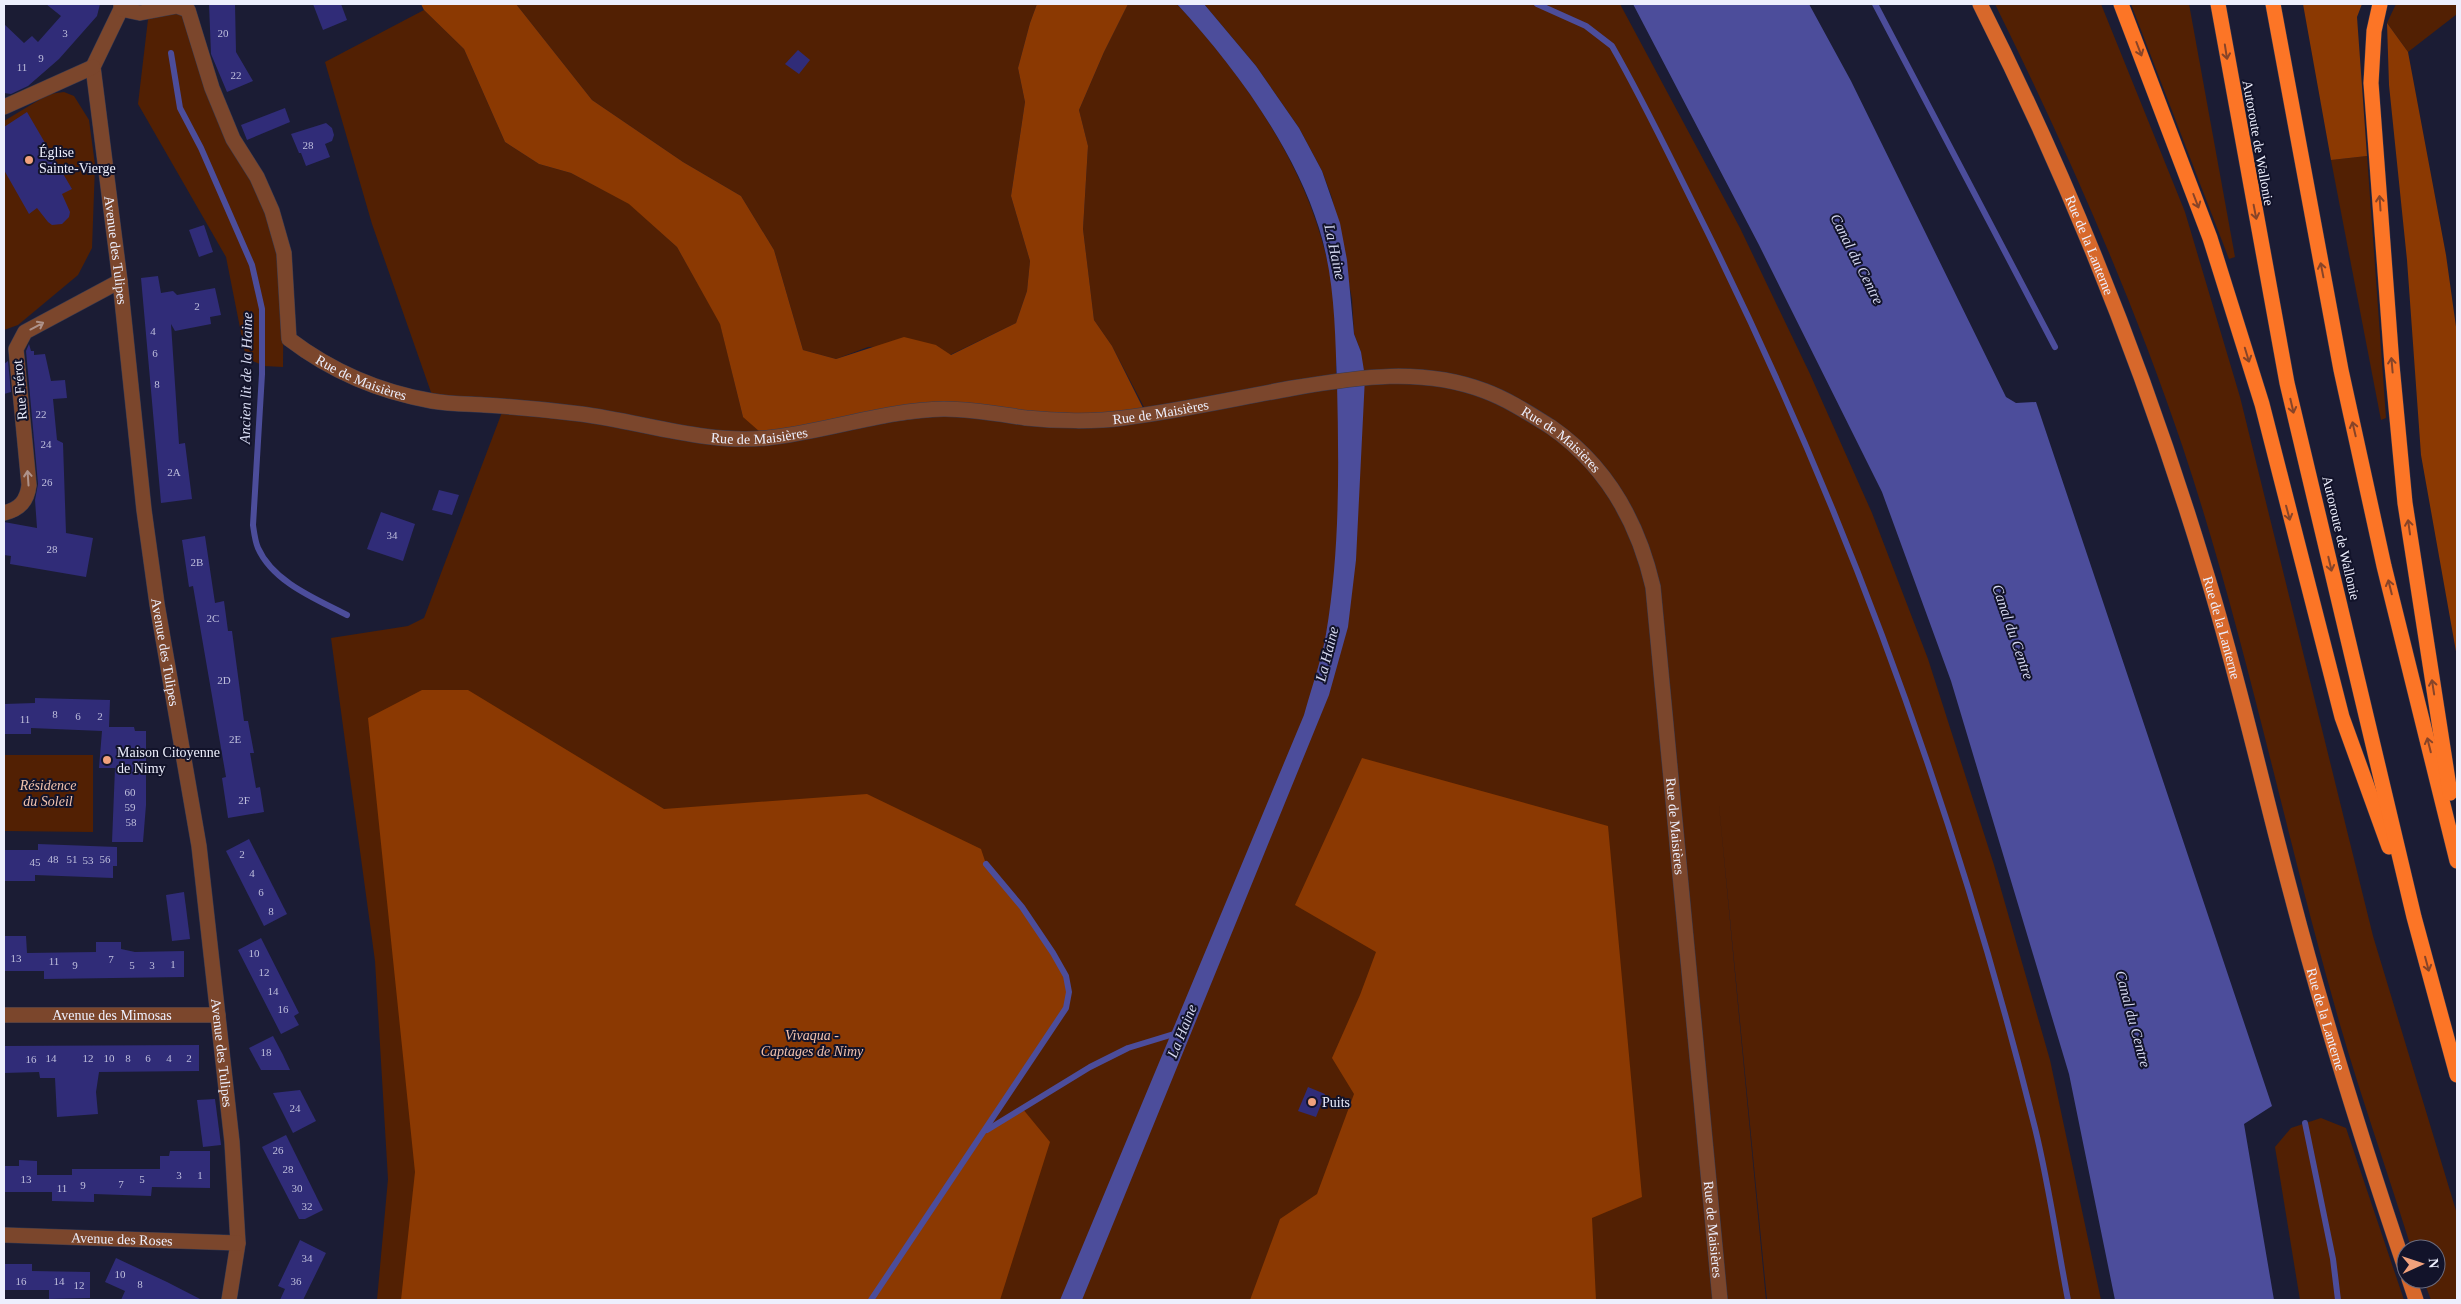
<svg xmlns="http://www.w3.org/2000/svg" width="2461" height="1304" font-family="Georgia,serif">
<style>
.green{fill:#522003}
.forest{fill:#8b3902}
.water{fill:#4c4d9b}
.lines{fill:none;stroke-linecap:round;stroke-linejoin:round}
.stream{stroke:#4c4d9b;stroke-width:6}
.building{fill:#302c78}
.minor-casing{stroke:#383a50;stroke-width:16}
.major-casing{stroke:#383a50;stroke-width:16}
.highway-casing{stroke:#383a50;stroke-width:16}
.minor{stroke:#7b462c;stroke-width:15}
.major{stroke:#d7682b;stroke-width:15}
.highway{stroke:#fc7526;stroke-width:15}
.oneway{stroke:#874428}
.oneway2{stroke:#ae928a}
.poi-dot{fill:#f1a17c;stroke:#12132a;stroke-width:2}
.labels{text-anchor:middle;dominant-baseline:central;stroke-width:4;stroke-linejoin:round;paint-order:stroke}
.number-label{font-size:11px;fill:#bebedc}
.street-label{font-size:14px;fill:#edeffd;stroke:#12132a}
.poi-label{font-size:14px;fill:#edeffd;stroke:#12132a;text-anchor:start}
.park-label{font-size:14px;font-style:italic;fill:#f3c3ad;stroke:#12132a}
.water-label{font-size:15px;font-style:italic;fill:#d6d9f0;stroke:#12132a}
</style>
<rect width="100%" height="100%" fill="#1b1c34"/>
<g class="green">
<path d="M516,4H1037L1030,23L1018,68L1025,102L1011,196L1030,261L1027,291L1016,323L950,355L936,345L868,347L836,359L803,350L774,250L741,196L683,162L592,100Z"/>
<path d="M1128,4H1177C1251,84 1319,183 1333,293C1337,322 1336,352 1336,381L1361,352L1354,334L1352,299L1332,198L1322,171L1299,128L1256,66L1204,4H1620L1740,228L1810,374L1872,513L1928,659L1994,865L2050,1060L2101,1300H1767L1718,795L1766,1300H377L388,1179L375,961L331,638L408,626L424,618L504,407L433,398L372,224L325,62L424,10L464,49L505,142L539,164L571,173L630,204L677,247L720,323L743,417L871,418L1145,409L1112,346L1094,320L1083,229L1088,146L1079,110L1104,52Z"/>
<path d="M1995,4H2101L2185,212L2240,397L2373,936L2457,1214V1300H2431L2423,1279H2436V1249H2412L2409,1241C2387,1170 2362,1100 2341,1028C2285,835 2246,636 2182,445C2131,294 2065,146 1995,4Z"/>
<path d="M2131,4H2189L2235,257L2229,259Z"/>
<path d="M2396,4H2457V14L2408,52L2387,23Z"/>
<path d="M188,10L284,253L283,367L264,366L246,358L226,257L138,104L149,11Z"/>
<path d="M64,92L74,96L89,120L95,165L92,248L78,275L18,325L4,330V121L49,94Z"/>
<path d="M2367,156L2386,418L2381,420L2331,160Z"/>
<path d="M4,755H93V832L4,831Z"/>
<path d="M2321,1118L2346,1128L2404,1300H2300L2275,1147L2291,1128Z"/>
</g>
<g class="forest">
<path d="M421,4H516L592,100L683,162L741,196L774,250L803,350L836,359L904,337L936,345L951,355L1016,323L1027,291L1030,261L1011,196L1025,102L1018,68L1030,23L1037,4H1128L1104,52L1079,110L1088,146L1083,229L1094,320L1112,346L1146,414L1122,419L976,411L767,438L743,417L720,324L677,247L629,204L571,173L539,164L505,142L464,49L424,10Z"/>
<path d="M2303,4H2362L2357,17L2367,156L2331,160Z"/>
<path d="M2387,23L2408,52L2446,255L2457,334V657L2421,455L2407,260L2389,85Z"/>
<path d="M422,690H468L664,809L867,794L981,849L986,864L1022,907L1053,953L1066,976L1069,992L1066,1008L984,1131L1022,1108L1050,1142L1000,1300H401L415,1172L368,718Z"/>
<path d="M1362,758L1608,826L1642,1197L1592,1218L1596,1300H1250L1280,1219L1317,1194L1354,1094L1332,1058L1360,995L1376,952L1295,905Z"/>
</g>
<g class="water">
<path d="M1177,4H1204L1256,66L1299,128L1322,171L1340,223L1347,260L1354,334L1361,352L1365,377L1356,560L1348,627L1329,695L1082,1300H1060L1304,715C1311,689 1321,662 1326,634C1340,552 1339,467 1337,383C1335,331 1335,279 1319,228C1294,147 1234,66 1177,4Z"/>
<path d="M1633,4H1809L1851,81L2006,397L2016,403L2036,402L2272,1106L2244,1124L2274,1300H2115L2069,1074L1951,681L1882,492L1759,245Z"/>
</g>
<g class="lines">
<g class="stream">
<path d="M1537,4L1586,26L1612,46C1643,100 1670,157 1698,213C1844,505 1956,812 2035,1128C2049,1185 2057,1243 2068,1300"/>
<path d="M1875,4L2055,347"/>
<path d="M171,53L180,108L201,148L252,265L262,309V374L253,525C254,532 255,541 258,548C273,582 316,599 347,615"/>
<path d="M2305,1123L2333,1259L2338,1300"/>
<path d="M987,1130L1090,1067L1128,1048L1177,1033"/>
<path d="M871,1300L1066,1008L1069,992L1066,976L1053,953L1022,907L986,864"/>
</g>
</g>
<g class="building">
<path d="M46,4H100L97,16L59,59L28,86L11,94L4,93V24L24,43L32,36L38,42L61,16Z"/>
<path d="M209,4H235L236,52L253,81L227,92L211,54Z"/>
<path d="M313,4H341L347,20L323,30Z"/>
<path d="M798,50L810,60L799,74L785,64Z"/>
<path d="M285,108L290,122L247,140L241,125Z"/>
<path d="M27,112L72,189L62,194L70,212L69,217L62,224L52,225L48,222L37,208L29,214L4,170V127Z"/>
<path d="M326,123L332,128L334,135L332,141L325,144L330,157L306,166L301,153H299L291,134Z"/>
<path d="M204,225L213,252L199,257L189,230Z"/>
<path d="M158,276L161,293L173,291L177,295L215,288L221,315L210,317L211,324L175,331L171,324L179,444L185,443L192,499L161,503L141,278Z"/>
<path d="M29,344L31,351H34V355L45,354L51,381L65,380L67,398L53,399L57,440L63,443L66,533L93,538L86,577L10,564L11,556L4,555V522L37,528L35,500L38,484L26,351Z"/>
<path d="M8,361L11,392L4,394V364Z"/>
<path d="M439,490L459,495L452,515L432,510Z"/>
<path d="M381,512L415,524L403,561L367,549Z"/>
<path d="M205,536L215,603L224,601L228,631H232L244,721H248L254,753H250L256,788L260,787L264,812L228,818L222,778L226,777L193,586L189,587L182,540Z"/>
<path d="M35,698L110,700L109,727H134L135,731H146V805L143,842H112L115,768H99L102,731L31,728V734H4V704L35,703Z"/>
<path d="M249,839L287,914L264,926L226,851Z"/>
<path d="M38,844L117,847V866H113V878L35,875V881H4V850H38Z"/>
<path d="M184,892L190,939L172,941L166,895Z"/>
<path d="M4,936H26L27,953L96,952V942H121V949L135,952L184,951V977L44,979V971H4Z"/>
<path d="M261,938L299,1013L294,1016L299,1025L281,1034L238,950Z"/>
<path d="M273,1036L283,1055L290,1070H261L249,1048Z"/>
<path d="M199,1045V1071L99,1072L96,1092L98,1114L57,1117L55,1078H40L39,1072L4,1073V1046Z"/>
<path d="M1308,1087L1325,1094L1316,1117L1298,1111Z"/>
<path d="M300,1090L316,1121L293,1133L273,1093Z"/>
<path d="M215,1099L221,1145L203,1147L197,1100Z"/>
<path d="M286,1135L323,1210L305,1219H299L262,1147Z"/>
<path d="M170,1151H210V1188L152,1187L151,1196L94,1194V1202L52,1201V1192H4V1166H19V1160L37,1161V1175H72V1169H160V1156H169Z"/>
<path d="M300,1240L326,1253L303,1300H280L285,1289L278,1286Z"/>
<path d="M116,1258L167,1282L202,1300H121L125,1291L105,1282Z"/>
<path d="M4,1264H32V1271L90,1272V1298L49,1299V1290H4Z"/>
</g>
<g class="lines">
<defs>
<g id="minor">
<path id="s1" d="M121,4V9L93,67L120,281L144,510L157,604L199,846L232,1142L238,1243L229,1300"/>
<path id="s2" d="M121,9L140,13L177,6L188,10L212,88L233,139L257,177L272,211L284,253L289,339C331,371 380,392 432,401C449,404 467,404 484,405C517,407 549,410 581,414C643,422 704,444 767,438C826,432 884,410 944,409C972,409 999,414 1026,418C1055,421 1095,422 1123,418C1180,411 1237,398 1293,388C1358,377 1422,367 1485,391C1509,400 1530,414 1551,427C1607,466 1638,522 1653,587L1720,1300"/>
<path d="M4,107L93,67"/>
<path d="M4,513C20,509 27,501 29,485L16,349L25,332L120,281"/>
<path id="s3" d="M4,1015H218"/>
<path id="s4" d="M4,1235L238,1243"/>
</g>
<g id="major">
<path id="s5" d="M1980,4C2072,186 2147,377 2206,572C2239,679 2263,789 2292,897C2325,1023 2364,1147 2406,1271"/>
<path d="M2409,1279L2416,1300"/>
</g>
<g id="highway">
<path d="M2121,4L2210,238L2262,404L2342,717L2389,847"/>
<path d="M2218,4L2287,383L2414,917L2457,1075"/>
<path d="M2273,4L2341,370L2384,566L2457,861"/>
<path d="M2380,4L2374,31L2371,83L2392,365L2405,503L2450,793"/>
</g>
</defs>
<use href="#minor" class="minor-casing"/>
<use href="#major" class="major-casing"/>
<use href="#highway" class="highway-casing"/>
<use href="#minor" class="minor"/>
<use href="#major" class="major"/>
<use href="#highway" class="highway"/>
</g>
<defs><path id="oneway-shaft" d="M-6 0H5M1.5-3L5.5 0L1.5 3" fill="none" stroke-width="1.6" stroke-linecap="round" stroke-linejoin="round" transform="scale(1.25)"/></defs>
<g class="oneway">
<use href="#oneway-shaft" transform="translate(2139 49) rotate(69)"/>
<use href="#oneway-shaft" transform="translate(2226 52) rotate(81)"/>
<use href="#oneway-shaft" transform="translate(2196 201) rotate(69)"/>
<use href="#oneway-shaft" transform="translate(2380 203) rotate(-94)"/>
<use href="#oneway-shaft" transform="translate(2255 212) rotate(79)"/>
<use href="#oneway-shaft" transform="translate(2322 270) rotate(-101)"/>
<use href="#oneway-shaft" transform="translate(2247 355) rotate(73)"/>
<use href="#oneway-shaft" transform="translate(2392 365) rotate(-95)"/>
<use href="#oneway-shaft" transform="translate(2292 406) rotate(77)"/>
<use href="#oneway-shaft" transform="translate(2354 429) rotate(-103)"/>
<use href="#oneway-shaft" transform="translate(2288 513) rotate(75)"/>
<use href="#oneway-shaft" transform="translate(2409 527) rotate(-98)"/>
<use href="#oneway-shaft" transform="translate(2330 564) rotate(77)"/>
<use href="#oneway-shaft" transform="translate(2390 587) rotate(-104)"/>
<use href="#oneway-shaft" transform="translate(2433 687) rotate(-99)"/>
<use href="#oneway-shaft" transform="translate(2429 745) rotate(-104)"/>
<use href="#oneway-shaft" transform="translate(2427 964) rotate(75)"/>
</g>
<g class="oneway2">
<use href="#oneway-shaft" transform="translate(37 326) rotate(-28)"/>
<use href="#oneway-shaft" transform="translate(28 478) rotate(-94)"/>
</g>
<g class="poi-dot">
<circle cx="29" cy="160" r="5"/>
<circle cx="107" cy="760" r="5"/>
<circle cx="1312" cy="1102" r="5"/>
</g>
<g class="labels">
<g class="number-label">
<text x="65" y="33">3</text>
<text x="223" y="33">20</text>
<text x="41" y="58">9</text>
<text x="22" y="67">11</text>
<text x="236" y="75">22</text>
<text x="308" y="145">28</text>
<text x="197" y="306">2</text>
<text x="153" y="331">4</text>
<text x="155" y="353">6</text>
<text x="157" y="384">8</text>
<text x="41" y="414">22</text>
<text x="46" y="444">24</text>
<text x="174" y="472">2A</text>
<text x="47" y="482">26</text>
<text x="392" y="535">34</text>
<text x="52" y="549">28</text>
<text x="197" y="562">2B</text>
<text x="213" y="618">2C</text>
<text x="224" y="680">2D</text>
<text x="55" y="714">8</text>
<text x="78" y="716">6</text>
<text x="100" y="716">2</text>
<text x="25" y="719">11</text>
<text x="235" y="739">2E</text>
<text x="130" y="792">60</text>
<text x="244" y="800">2F</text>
<text x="130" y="807">59</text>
<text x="131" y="822">58</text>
<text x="242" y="854">2</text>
<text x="53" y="859">48</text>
<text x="72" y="859">51</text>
<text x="105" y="859">56</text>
<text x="88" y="860">53</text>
<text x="35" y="862">45</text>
<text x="252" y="873">4</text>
<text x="261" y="892">6</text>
<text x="271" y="911">8</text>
<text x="254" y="953">10</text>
<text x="16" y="958">13</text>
<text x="111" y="959">7</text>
<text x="54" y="961">11</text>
<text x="173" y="964">1</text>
<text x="75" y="965">9</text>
<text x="132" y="965">5</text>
<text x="152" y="965">3</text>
<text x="264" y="972">12</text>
<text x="273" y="991">14</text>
<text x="283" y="1009">16</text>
<text x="266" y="1052">18</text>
<text x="51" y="1058">14</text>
<text x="88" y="1058">12</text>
<text x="109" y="1058">10</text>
<text x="128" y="1058">8</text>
<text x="148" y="1058">6</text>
<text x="169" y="1058">4</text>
<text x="189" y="1058">2</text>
<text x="31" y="1059">16</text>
<text x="295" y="1108">24</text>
<text x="278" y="1150">26</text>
<text x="288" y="1169">28</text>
<text x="179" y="1175">3</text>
<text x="200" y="1175">1</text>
<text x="26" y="1179">13</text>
<text x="142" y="1179">5</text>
<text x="121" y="1184">7</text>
<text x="83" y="1185">9</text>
<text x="62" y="1188">11</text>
<text x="297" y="1188">30</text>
<text x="307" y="1206">32</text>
<text x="307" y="1258">34</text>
<text x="120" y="1274">10</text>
<text x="21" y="1281">16</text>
<text x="59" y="1281">14</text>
<text x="296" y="1281">36</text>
<text x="140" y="1284">8</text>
<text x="79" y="1285">12</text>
</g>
<g class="street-label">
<text transform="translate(2258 143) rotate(80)">Autoroute de Wallonie</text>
<text stroke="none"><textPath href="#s5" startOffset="265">Rue de la Lanterne</textPath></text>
<text stroke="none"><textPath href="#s1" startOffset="254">Avenue des Tulipes</textPath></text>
<text stroke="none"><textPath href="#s2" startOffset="500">Rue de Maisières</textPath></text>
<text transform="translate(20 390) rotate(-95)">Rue Frérot</text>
<text stroke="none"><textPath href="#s2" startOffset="1310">Rue de Maisières</textPath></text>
<text stroke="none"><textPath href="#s2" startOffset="905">Rue de Maisières</textPath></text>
<text stroke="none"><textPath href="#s2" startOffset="1730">Rue de Maisières</textPath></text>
<text transform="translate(2341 538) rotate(77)">Autoroute de Wallonie</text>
<text stroke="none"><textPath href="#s5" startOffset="670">Rue de la Lanterne</textPath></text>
<text stroke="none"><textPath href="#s1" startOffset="659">Avenue des Tulipes</textPath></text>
<text stroke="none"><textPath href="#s2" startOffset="2149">Rue de Maisières</textPath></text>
<text stroke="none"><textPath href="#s3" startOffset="108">Avenue des Mimosas</textPath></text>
<text stroke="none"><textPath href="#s5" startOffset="1075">Rue de la Lanterne</textPath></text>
<text stroke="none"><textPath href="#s1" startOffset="1064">Avenue des Tulipes</textPath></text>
<text stroke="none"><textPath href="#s2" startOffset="2554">Rue de Maisières</textPath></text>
<text stroke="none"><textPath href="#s4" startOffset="118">Avenue des Roses</textPath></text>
</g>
<g class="poi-label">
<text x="39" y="152">Église<tspan x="39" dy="16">Sainte-Vierge</tspan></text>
<text x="117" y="752">Maison Citoyenne<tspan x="117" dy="16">de Nimy</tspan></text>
<text x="1322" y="1102">Puits</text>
</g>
<g class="park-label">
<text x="48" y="785">Résidence<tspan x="48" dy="16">du Soleil</tspan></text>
<text x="812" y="1035">Vivaqua -<tspan x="812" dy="16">Captages de Nimy</tspan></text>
</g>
<g class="water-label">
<text transform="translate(1335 252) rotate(78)">La Haine</text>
<text transform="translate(1857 259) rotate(63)">Canal du Centre</text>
<text transform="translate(246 378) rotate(-89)">Ancien lit de la Haine</text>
<text transform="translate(2013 632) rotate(71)">Canal du Centre</text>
<text transform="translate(1327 654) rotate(-76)">La Haine</text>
<text transform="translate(2133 1019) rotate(75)">Canal du Centre</text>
<text transform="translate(1182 1031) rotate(-68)">La Haine</text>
</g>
</g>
<rect width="2461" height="1304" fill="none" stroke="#edeffd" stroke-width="10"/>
<g transform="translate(2421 1264) rotate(87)"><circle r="24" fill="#12132a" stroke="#6a6b7e"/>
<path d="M0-4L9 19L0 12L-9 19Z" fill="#f1a17c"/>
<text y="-8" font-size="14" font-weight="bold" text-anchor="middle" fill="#edeffd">N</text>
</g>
</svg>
